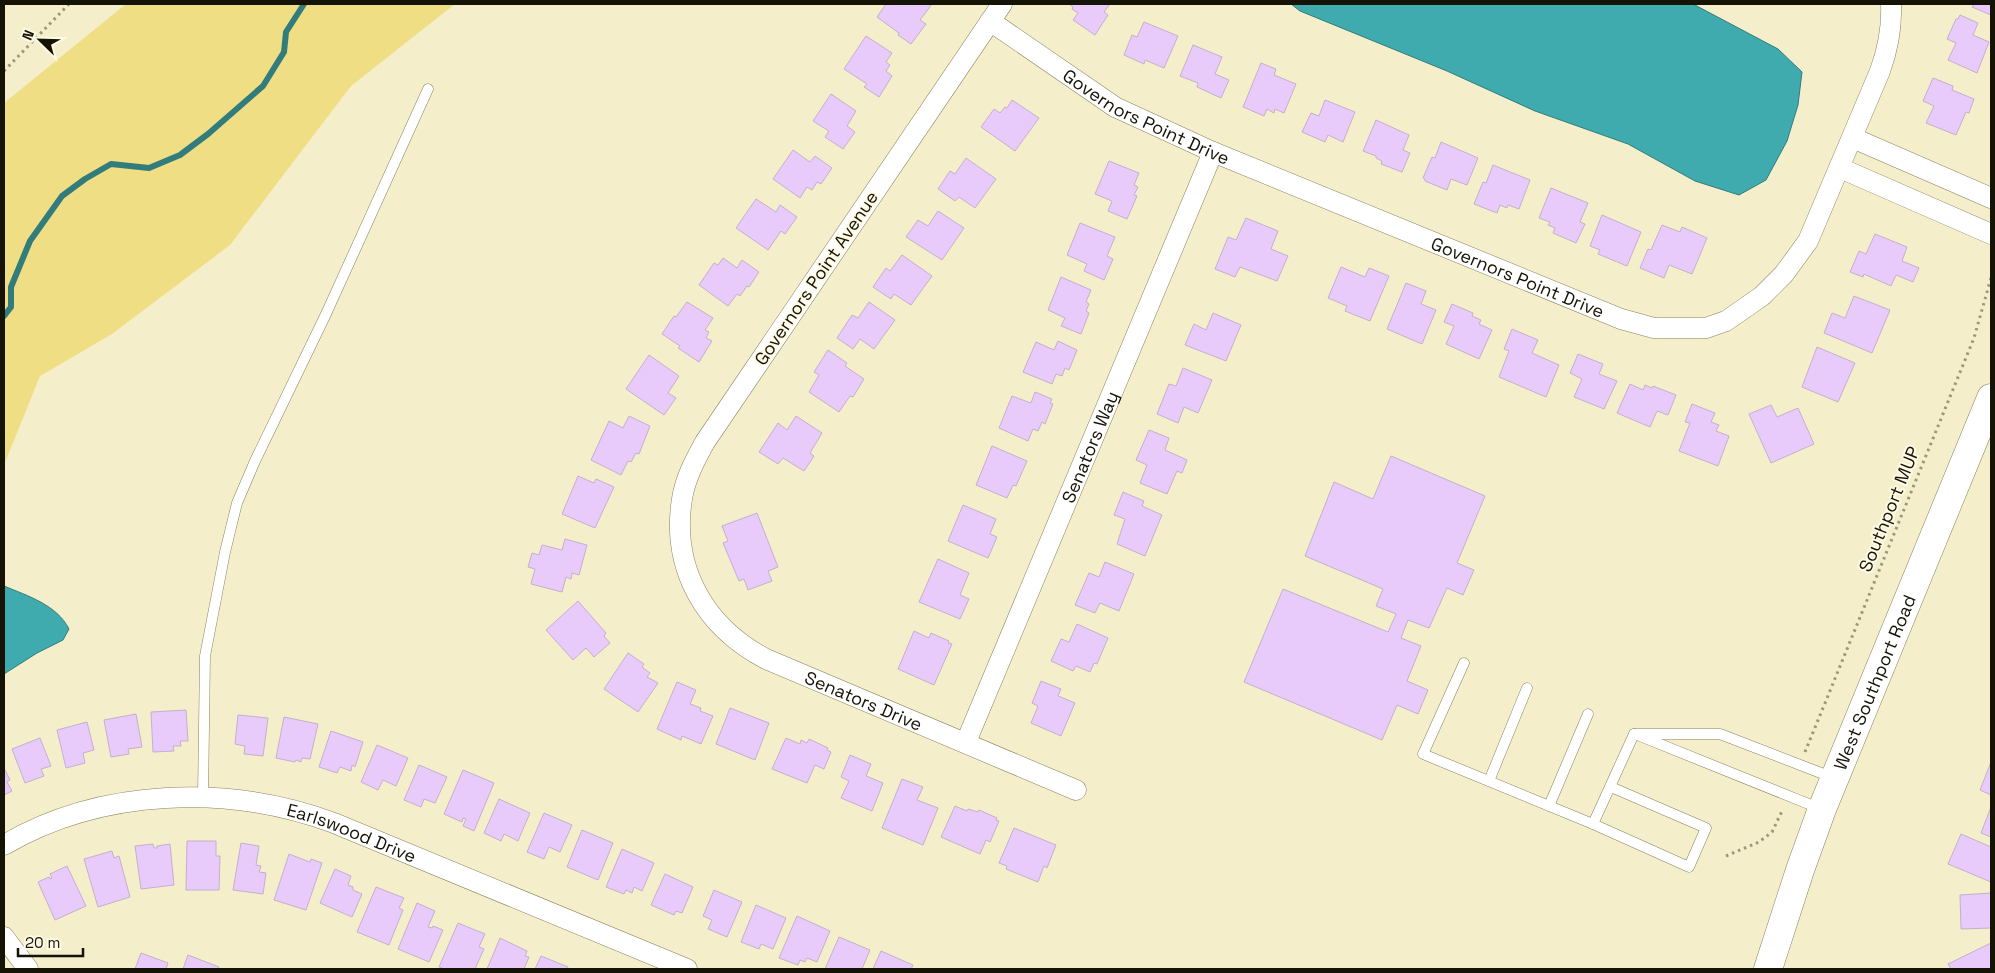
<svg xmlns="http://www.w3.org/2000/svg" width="1995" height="973" font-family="'Space Grotesk',sans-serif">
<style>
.green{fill:#f0de85}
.water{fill:#3fabaf;stroke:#327d7c}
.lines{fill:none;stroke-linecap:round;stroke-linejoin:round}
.stream{stroke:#327d7c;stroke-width:6}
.building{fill:#e9cbfb;stroke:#c3b0ce}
.service-casing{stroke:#888261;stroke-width:11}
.minor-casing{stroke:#888261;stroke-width:21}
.secondary-casing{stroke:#888261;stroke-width:29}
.path{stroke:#9b967c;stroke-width:3;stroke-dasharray:2.5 4;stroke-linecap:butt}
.service{stroke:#fff;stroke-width:10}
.minor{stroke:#fff;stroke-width:20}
.secondary{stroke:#fff;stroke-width:28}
.labels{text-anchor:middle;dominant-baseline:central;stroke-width:4;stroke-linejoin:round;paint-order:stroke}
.street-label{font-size:18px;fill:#151206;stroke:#fefae5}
</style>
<rect width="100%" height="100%" fill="#f4eeca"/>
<path class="green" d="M126,4H455L351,86L230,245L112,334L40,376L4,465V103Z"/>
<g class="water">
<path d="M1291,4H1693L1778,49L1802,72L1798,105L1787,141L1766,180L1739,195L1695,181L1628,144L1535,111L1447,71L1300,11Z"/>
<path d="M4,586C28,596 57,605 69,629L63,640L37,653L4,674Z"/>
</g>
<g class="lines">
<path class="stream" d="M4,316L11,307V287L30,241L62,196L85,179L111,164L149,168L180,155L208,134L263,86L284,52L286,32L304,4"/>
</g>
<g class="building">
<path d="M886,4H932L920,20L926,24L911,44L898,35L899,33L877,17Z"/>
<path d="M1069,4H1110L1104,12L1108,15L1095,35L1073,20L1078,13L1072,9L1073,7Z"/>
<path d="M1974,4H1991V15L1972,7Z"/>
<path d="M1960,15L1978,23L1973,35L1989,42L1977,73L1948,60L1956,43L1947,39L1956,19H1958Z"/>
<path d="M1144,22L1178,36L1164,68L1145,60L1144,64L1124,55L1132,35L1137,37Z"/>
<path d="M866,36L892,53L886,62L890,65L886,71L892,76L879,97L864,87L867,84L844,69Z"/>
<path d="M1193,45L1222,57L1215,74L1229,80L1221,98L1197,87L1198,83L1180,76Z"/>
<path d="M1261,63L1276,69L1274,75L1296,84L1284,113L1275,109L1274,113L1267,109L1264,116L1243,107Z"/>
<path d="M1933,78L1953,86L1952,90L1974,99L1969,113L1966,112L1956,135L1926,123L1934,106L1923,101Z"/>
<path d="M831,94L856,111L847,126L855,132L843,149L825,137L829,131L813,121Z"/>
<path d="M1012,100L1039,118L1015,151L981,127L994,109L1000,113L1005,107L1007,108Z"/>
<path d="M1325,100L1355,112L1343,142L1328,135L1325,142L1302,132L1311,113L1319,116Z"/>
<path d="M1376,120L1409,135L1403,150L1410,153L1402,172L1381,164L1382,161L1376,158V156L1363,151Z"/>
<path d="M1441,142L1478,158L1467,185L1451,179L1447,190L1425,181V179L1423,178L1432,157L1435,158Z"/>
<path d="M793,150L810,162L815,156L832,168L821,184L817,182L812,190L807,187L800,198L773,179Z"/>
<path d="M966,158L996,179L975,208L959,197L955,201L938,189L950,171L955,174Z"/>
<path d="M1109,161L1139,173L1134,185L1138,187L1134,195L1137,196L1127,219L1108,211L1112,201L1095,194Z"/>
<path d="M1493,165L1530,180L1519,209L1508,205L1507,208L1500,205L1497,213L1474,204L1483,182L1486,183Z"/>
<path d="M1551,188L1588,203L1580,222L1585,224L1576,243L1553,233L1555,228L1548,225L1550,222L1539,218Z"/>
<path d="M756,199L776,212L780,205L797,217L785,234L781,231L768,250L736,228Z"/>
<path d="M938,211L964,228L942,260L906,237L918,220L928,226Z"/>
<path d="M1602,215L1641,232L1627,266L1598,254L1600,250L1590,246Z"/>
<path d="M1246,218L1278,231L1271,249L1288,256L1277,281L1240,267L1235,277L1215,269L1228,237L1236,240Z"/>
<path d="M1080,223L1115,237L1107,256L1113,259L1104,280L1084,271L1087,264L1067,255Z"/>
<path d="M1662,225L1680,232L1682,227L1707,238L1692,274L1669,265L1664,278L1640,268L1648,249L1651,250Z"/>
<path d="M1875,234L1907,247L1902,261L1919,268L1913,282L1896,275L1891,286L1864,274L1863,277L1850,272L1859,251L1866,254Z"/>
<path d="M902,255L932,276L911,305L894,294L891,299L873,287L886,268L890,271Z"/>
<path d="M723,258L737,268L742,260L759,272L749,287L747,286L740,296L737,294L728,306L699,285L714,263L718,265Z"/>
<path d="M1341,267L1365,277L1369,268L1389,276L1370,321L1345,311L1347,306L1328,298Z"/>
<path d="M1061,277L1091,290L1086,302L1089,304L1086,311L1089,313L1081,334L1061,326L1065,318L1048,310Z"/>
<path d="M1406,283L1426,291L1421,304L1436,310L1422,344L1387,329Z"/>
<path d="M1854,296L1890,310L1872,353L1824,333L1832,313L1845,318Z"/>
<path d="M687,302L713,318L705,330L709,332L706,338L712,341L699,362L678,348L680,346L662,334L674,316L676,317Z"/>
<path d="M869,302L895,320L874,349L860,339L853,349L837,338L852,315L858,318Z"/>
<path d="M1452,304L1473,313L1472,316L1481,320L1479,324L1492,330L1479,359L1446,344L1454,326L1444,322Z"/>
<path d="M1213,313L1241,325L1226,361L1185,345L1194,324L1206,330Z"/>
<path d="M1512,329L1538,340L1532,353L1559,365L1546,397L1499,377L1509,351L1504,349Z"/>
<path d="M1058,341L1077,350L1069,370L1065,368L1062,376L1056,374L1052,384L1023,372L1036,342L1054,350Z"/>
<path d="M1817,347L1855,363L1838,402L1802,387Z"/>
<path d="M828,350L847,363L845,366L864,379L853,397L850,396L839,412L809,392L819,375L814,372Z"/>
<path d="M1578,354L1603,364L1599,374L1617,381L1604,409L1574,397L1582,379L1570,373Z"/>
<path d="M649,355L679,376L668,393L676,398L664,415L626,389Z"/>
<path d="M1183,368L1212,380L1198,413L1184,407L1178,423L1157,414L1169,384L1176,386Z"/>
<path d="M1630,384L1643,390L1645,385L1652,388L1653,386L1676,395L1668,415L1657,411L1650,427L1617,413Z"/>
<path d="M1035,392L1052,399L1050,403L1053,404L1045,424L1042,422L1038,431L1033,429L1028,441L999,428L1012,396L1031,403Z"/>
<path d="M1692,404L1715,413L1711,422L1719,425L1716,431L1729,436L1718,466L1679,451L1690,423L1685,422Z"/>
<path d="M1771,405L1777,417L1798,408L1814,444L1771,463L1749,414Z"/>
<path d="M629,416L650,426L639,454L636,453L631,462L628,461L621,475L591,460L609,421L623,428Z"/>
<path d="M796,416L822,433L810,453L814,456L804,471L783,458L778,464L759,452L778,423L787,430Z"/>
<path d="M1149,430L1169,438L1165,450L1187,460L1182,473L1177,471L1167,494L1140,483L1147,465L1136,460Z"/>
<path d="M992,446L1027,461L1016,486L1013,485L1007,498L976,485Z"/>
<path d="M1391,456L1485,496L1457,563L1474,570L1463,595L1447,588L1429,628L1408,620L1401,638L1421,646L1407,681L1428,690L1418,714L1397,705L1382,740L1244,682L1283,589L1388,632L1396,614L1376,606L1383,589L1305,556L1334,482L1373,499Z"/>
<path d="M578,476L594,483L596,479L614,487L595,528L562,514Z"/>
<path d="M1123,492L1144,501L1142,506L1162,515L1145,556L1117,544L1125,519L1114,515Z"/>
<path d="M963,505L996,519L990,534L997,537L988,558L948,541Z"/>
<path d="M757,513L778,567L768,571L772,581L748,590L744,579L739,581L723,543L728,541L722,526Z"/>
<path d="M565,539L587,545L579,575L572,573L571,579L566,577L562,592L531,584L535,569L528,567L532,553L539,555L542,545L562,550Z"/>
<path d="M938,559L969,573L960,595L969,599L960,619L919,602Z"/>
<path d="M1105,562L1134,574L1119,611L1100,603L1095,613L1075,605L1089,573L1099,577Z"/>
<path d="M578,601L606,633L604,636L610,643L594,657L586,648L573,660L546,630Z"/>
<path d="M1077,624L1108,638L1097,664L1094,663L1090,672L1076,666L1073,671L1051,661L1061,639L1069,642Z"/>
<path d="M914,631L929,638L931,633L949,641L948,643L952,644L934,685L898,669Z"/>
<path d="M628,653L644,664L642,667L650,673L647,677L658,683L638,712L604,689Z"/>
<path d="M1041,681L1061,689L1058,696L1075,703L1061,736L1031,723L1038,706L1032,703Z"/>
<path d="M677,682L696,690L690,704L701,708L700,711L713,716L701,744L682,736L681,740L657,729Z"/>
<path d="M730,708L769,723L755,760L716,744Z"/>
<path d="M186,710L188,741H180L181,746H173L174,751L153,752L151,712Z"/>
<path d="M136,714L142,747L128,749L129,754L111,757L104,720Z"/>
<path d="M238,715L268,718L263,756L244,754L245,746L235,744Z"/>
<path d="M284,717L318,724L310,759L302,758L301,762L296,760L295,762L276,758Z"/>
<path d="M87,722L94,750L83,753L85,763L66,768L57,730Z"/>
<path d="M331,731L363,742L355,767L352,765L351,771L340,767L337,773L319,767Z"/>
<path d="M40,738L51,766L41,769L44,776L25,783L12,749Z"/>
<path d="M786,738L800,744L801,740L807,743L809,739L828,748L827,750L831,752L824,769L815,765L807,783L772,769Z"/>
<path d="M377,745L408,758L396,786L383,780L378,790L361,782Z"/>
<path d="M850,755L871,764L866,776L883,783L872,811L841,798L849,781L841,777Z"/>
<path d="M1991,762V795L1980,790Z"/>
<path d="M419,765L447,777L435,803L424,799L421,807L404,800Z"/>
<path d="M4,768L10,780L7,782L12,791L4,795Z"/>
<path d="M463,770L494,783L474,831L463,826L466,819L463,818L462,822L444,814Z"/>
<path d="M902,779L923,787L917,800L938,808L923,845L882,828Z"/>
<path d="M499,799L530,813L518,841L504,834L501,841L484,833Z"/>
<path d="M955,806L967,811L968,809L978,812L979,810L997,818L996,820L999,821L990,842L986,840L980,854L941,837Z"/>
<path d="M1991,807V837L1981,833Z"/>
<path d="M544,813L572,825L560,852L549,847L544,859L527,852Z"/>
<path d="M1014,828L1056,845L1047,868L1044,866L1038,882L1006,869L1007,866L999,863Z"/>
<path d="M582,830L613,843L598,880L567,867Z"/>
<path d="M1961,834L1991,847V882L1948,864Z"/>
<path d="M187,841H216V856H220L219,890H186Z"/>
<path d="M241,843L259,846L256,865L261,866L259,872L266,873L263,894L233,890Z"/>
<path d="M153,844L154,848H157V846L170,844L174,885L141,889L135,846Z"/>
<path d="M622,849L654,863L642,891L634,887L632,893L626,890L624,894L606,887Z"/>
<path d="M112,851L114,858L119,856L130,897L98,907L84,859Z"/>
<path d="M289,854L310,862L311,859L322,863L306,910L274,900Z"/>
<path d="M67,866L86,906L55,920L38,882L49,877L50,879L52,878L50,874Z"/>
<path d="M335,869L351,876L348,885L353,887V890L362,894L352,917L320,903Z"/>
<path d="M665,874L693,887L682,913L676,911L674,915L651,905Z"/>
<path d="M376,887L404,898L399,908L403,910L389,945L357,932Z"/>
<path d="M714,890L742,902L727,937L708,929L712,920L703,916Z"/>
<path d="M1991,893V928L1961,929L1960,895Z"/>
<path d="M417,903L435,911L428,927L432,928L433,926L443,930L429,962L398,949Z"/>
<path d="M756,905L786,918L773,949L761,944L759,949L741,942Z"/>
<path d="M797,916L830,931L817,962L807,958L805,962L800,960L798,965L779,958Z"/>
<path d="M458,923L485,934L479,947L484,949L475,969H445L439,967Z"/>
<path d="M839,937L870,950L862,969H825Z"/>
<path d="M500,938L527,951L525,956L529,957L524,969H487Z"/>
<path d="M1991,943V969H1951L1948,964Z"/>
<path d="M881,951L913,965L911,969H873Z"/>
<path d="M141,953L168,963L166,969H135Z"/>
<path d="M188,955L219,967L218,969H183Z"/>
<path d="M541,956L568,967L567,969H535Z"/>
</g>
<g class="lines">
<defs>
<g id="service">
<path d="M1464,663L1423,754L1593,824"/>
<path d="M1634,734H1720L1834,778"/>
<path d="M1640,736L1821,809"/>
<path d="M1489,781L1527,688"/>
<path d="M1611,787L1706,828L1689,867L1593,824L1634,734"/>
<path d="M203,797L205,656L225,552L237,503L255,461L326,314L428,89"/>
<path d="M1549,806L1588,714"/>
</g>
<g id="minor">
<path id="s1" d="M1002,4L705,442C695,460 685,479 682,499C671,569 705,627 766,659L1076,790"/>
<path id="s2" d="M990,21L1115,107L1213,152L1621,319L1654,328H1706L1726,321L1762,296L1784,274L1808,241L1880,71C1888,49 1892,27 1891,4"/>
<path d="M1853,138L1991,198"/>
<path d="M1840,168L1991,234"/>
<path id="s3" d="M966,742L1213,152"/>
<path id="s4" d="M4,845C101,788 229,784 334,823L687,969"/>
<path d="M4,937L28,969"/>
</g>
<g id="secondary">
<path id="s5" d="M1768,969L1800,870L1822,809L1991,398"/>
</g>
</defs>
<use href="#service" class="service-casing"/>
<use href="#minor" class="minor-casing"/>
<use href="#secondary" class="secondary-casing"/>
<g class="path">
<path d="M4,71L69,4"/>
<path d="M1805,752L1974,338L1991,278"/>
<path d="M1726,856L1759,842L1772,832L1783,809"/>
</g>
<use href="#service" class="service"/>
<use href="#minor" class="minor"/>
<use href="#secondary" class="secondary"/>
</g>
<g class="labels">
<g class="street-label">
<text stroke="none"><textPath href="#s2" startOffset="184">Governors Point Drive</textPath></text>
<text stroke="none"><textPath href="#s2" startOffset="589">Governors Point Drive</textPath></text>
<text transform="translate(816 278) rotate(-56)">Governors Point Avenue</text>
<text stroke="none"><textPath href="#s3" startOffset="320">Senators Way</textPath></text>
<text transform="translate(1889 509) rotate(-68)">Southport MUP</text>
<text stroke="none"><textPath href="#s5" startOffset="306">West Southport Road</textPath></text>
<text stroke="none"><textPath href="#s1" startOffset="891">Senators Drive</textPath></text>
<text stroke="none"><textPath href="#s4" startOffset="361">Earlswood Drive</textPath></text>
</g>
</g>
<rect width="1995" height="973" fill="none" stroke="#151206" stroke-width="10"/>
<g transform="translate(40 40) rotate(293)" stroke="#fefae5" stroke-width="4" paint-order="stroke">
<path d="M0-4L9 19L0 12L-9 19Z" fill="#151206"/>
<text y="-8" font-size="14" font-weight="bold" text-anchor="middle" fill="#151206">N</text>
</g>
<path d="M18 948v8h65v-8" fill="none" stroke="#151206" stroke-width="2.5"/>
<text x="25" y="948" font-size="15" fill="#151206" stroke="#fefae5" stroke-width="4" paint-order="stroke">20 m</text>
</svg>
